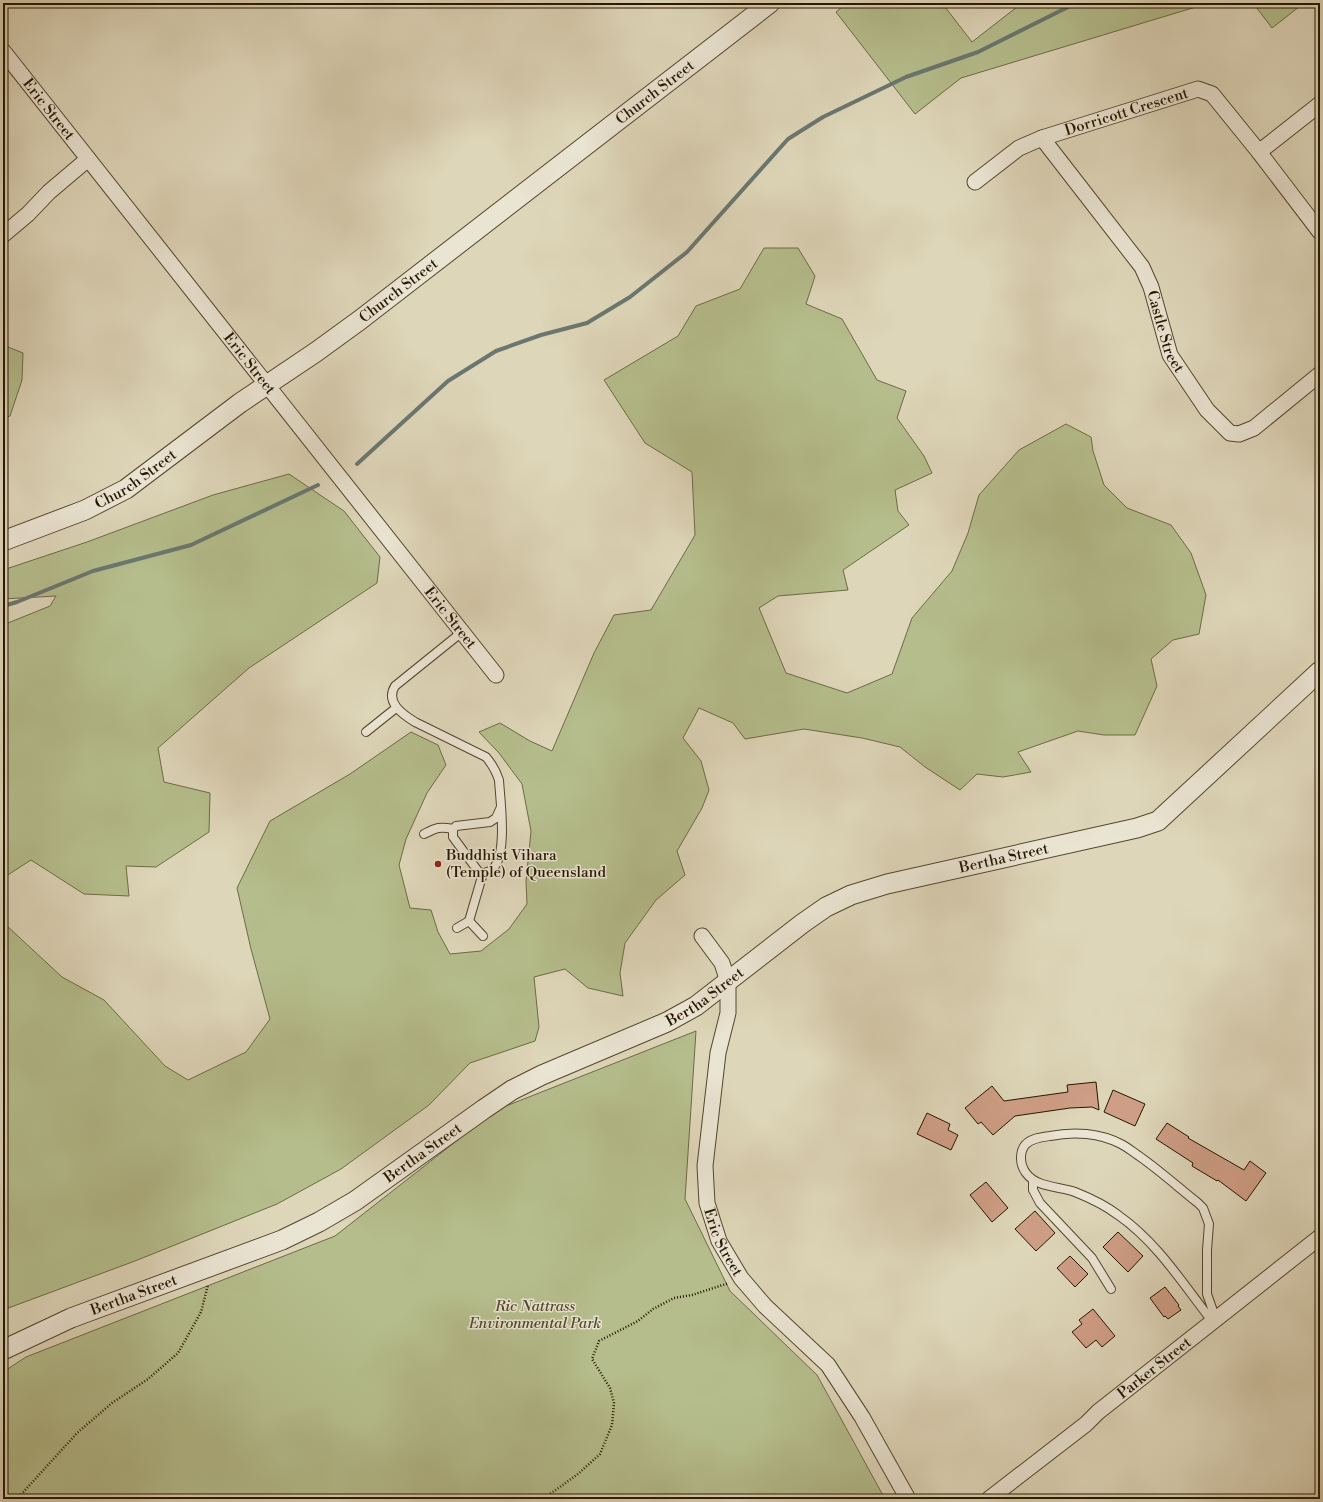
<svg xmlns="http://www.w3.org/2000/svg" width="1323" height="1502" font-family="'Libre Bodoni',serif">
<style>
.green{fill:#b5bd8c;stroke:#6e6a46}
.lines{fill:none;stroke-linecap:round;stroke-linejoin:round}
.stream{stroke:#6a7770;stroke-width:4}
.building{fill:#cf9e86;stroke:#261600}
.service-casing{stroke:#54462e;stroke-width:10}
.minor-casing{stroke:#54462e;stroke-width:17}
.tertiary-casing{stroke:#54462e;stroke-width:21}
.path{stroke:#261600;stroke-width:2.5;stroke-dasharray:1 2;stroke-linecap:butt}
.service{stroke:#eae4d2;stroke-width:8}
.minor{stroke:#eae4d2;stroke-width:15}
.tertiary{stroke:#eae4d2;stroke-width:19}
.poi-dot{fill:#8f2418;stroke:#eae4d2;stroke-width:1.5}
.labels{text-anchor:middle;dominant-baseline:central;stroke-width:3;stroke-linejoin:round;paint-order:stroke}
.street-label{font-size:15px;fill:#261600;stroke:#eae4d2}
.poi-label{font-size:15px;fill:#261600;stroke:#eae4d2;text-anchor:start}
.park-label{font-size:15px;font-style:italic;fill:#51482a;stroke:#eae4d2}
</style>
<rect width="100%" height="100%" fill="#ded6b9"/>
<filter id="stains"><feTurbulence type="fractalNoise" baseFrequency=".005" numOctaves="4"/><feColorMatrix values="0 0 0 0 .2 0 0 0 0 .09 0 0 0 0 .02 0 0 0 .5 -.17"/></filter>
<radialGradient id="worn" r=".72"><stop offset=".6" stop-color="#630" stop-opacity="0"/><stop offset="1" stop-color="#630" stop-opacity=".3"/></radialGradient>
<g class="green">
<path d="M847,3H942L972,42L1022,3H1209L961,78L915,114L836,12Z"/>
<path d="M1253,3H1304L1272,28Z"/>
<path d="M764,248H798L815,276L806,304L842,319L877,380L906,391L897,418L924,456L932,473L895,490L898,511L909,525L843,570L848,590L778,596L759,608L786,673L847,693L892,674L912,618L952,571L968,533L979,495L1019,450L1066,424L1091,437L1093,451L1104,485L1127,508L1171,525L1191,553L1206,595L1199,634L1173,640L1151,659L1157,686L1135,735H1104L1078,731L1018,752L1031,772L1003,777L977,774L960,790L925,767L900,747L862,738L804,729L745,739L733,723L699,708L683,738L701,761L709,790L702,808L677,851L685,875L656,900L625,943L620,973L623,996L588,988L565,969L534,977L539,1027L535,1041L470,1063L429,1105L341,1169L277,1204L135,1261L3,1310V920L6,925L62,977L104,1000L165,1066L188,1080L246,1052L270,1019L251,949L237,888L270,821L350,774L411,732L438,745L446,765L427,793L406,839L399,865L410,908L431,910L438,932L450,954L481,951L509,929L527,904L526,881L531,831L522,784L499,753L479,732L500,723L530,741L552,751L594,653L614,615L651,610L695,535L692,472L645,443L604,380L678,336L696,306L740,289Z"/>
<path d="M3,345L23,353L22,380L10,416L3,419Z"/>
<path d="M289,474L344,511L380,557L377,583L249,668L158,748L164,782L210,793L209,832L156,867L126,866L129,896L84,894L31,860L3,878V625L50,606L56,596L3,599V570L87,542L213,495Z"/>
<path d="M696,1031L685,1199L730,1291L817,1375L885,1499H3V1372L26,1357L335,1236L496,1110Z"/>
</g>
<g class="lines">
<g class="stream">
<path d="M357,464L448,381L496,351L541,335L587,323L630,297L687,252L788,139L823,117L906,77L978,52L1076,3"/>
<path d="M3,606L17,602L93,571L191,545L318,485"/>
</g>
</g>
<g class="building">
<path d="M1096,1082L1099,1110L1092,1107L1070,1108L1015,1116L993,1135L981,1122L978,1124L965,1108L992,1086L1004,1101L1068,1092L1067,1085Z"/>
<path d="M1113,1090L1145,1104L1135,1126L1104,1112Z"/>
<path d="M927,1113L950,1124L948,1130L958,1135L951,1150L917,1134Z"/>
<path d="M1167,1123L1189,1137L1188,1138L1244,1170L1250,1161L1266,1173L1246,1201L1218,1180L1217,1181L1192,1166L1193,1163L1156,1139Z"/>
<path d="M986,1182L1008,1208L992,1222L970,1195Z"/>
<path d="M1035,1211L1055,1233L1036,1251L1015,1229Z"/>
<path d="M1118,1232L1143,1256L1128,1272L1103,1247Z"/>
<path d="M1070,1256L1088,1274L1075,1287L1057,1268Z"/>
<path d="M1165,1287L1179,1305L1178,1306L1181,1310L1168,1319L1165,1316L1164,1317L1150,1298Z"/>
<path d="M1093,1309L1115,1336L1102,1347L1096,1340L1086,1348L1072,1332L1082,1324L1079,1320Z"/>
</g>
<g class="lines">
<defs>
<g id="service">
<path d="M462,632L395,686C385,702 402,714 415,722L486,757C492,764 496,771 499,780C500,800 509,860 490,871C485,873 483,874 478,871L453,837V829L456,826L490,822L496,818L501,807"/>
<path d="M366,732L396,708"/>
<path d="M424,834C436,828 439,826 453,829"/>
<path d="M469,921L483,873"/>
<path d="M457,928L469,921L483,936"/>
<path d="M1033,1181V1190L1040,1203L1092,1258L1111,1289"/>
<path d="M1212,1321C1183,1284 1157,1242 1118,1215C1105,1205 1090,1198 1075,1192C1059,1186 1037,1188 1026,1173C1020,1165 1019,1153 1025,1145C1031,1138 1042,1137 1050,1136C1074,1131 1100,1133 1121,1144C1127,1147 1133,1152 1139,1156C1159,1170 1178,1187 1198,1203L1203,1208L1209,1224L1207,1250V1294L1213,1311L1219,1315"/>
</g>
<g id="minor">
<path id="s1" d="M3,51L496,675"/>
<path id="s2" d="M1042,138L1142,267L1151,287L1170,355L1207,410L1230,433L1239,434L1254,428L1320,374"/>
<path d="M1259,152L1320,104"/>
<path id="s3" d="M975,182L1019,148L1042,138L1198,89L1212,94L1259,152L1320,232"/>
<path d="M3,235L28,214L49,192L88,159"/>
<path id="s4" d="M702,936L722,963L728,982V1013L718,1053L705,1166L707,1203L719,1241L741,1278L765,1306L828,1365L862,1417L908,1499"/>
<path id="s5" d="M989,1499L1086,1424L1098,1412L1320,1237"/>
</g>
<g id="tertiary">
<path id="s6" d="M3,541L85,510L126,489L240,403L316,352L360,320L770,3"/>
<path id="s7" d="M3,1350L71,1318L282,1240L319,1222L355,1201L484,1109L512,1090L542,1075L667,1022L696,1006L803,923L826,907L851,895L887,884L1137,828L1158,821L1320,671"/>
</g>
</defs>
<use href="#service" class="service-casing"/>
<use href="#minor" class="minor-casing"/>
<use href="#tertiary" class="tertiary-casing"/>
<g class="path">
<path d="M17,1499L77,1433L112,1403L148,1379L178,1353L201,1312L208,1285"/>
<path d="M543,1499L578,1474L600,1454L612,1425L614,1403L610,1388L592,1359L599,1341L638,1321L653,1309L674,1298L692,1295L729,1283"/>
</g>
<use href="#service" class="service"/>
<use href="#minor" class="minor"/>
<use href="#tertiary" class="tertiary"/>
</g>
<circle class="poi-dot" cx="438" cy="864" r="4"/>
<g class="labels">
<g class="street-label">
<text stroke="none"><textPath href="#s6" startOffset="795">Church Street</textPath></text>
<text stroke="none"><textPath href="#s1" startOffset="74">Eric Street</textPath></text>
<text stroke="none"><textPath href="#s3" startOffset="169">Dorricott Crescent</textPath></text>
<text stroke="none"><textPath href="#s6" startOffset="471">Church Street</textPath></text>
<text stroke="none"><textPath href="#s2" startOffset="232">Castle Street</textPath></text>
<text stroke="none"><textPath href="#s1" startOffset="398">Eric Street</textPath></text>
<text stroke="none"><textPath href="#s6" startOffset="147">Church Street</textPath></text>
<text stroke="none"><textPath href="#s1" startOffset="722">Eric Street</textPath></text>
<text stroke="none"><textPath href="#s7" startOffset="1126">Bertha Street</textPath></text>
<text stroke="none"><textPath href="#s7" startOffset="790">Bertha Street</textPath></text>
<text stroke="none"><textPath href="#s7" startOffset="466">Bertha Street</textPath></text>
<text stroke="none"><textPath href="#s4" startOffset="319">Eric Street</textPath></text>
<text stroke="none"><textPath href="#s7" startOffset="142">Bertha Street</textPath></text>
<text stroke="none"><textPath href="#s5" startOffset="211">Parker Street</textPath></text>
</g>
<g class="poi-label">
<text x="446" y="855">Buddhist Vihara<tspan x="446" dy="17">(Temple) of Queensland</tspan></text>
</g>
<g class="park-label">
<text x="535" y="1306">Ric Nattrass<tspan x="535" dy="17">Environmental Park</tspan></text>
</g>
</g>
<rect width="1323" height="1502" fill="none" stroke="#ded6b9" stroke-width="16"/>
<rect x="4" y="4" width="1315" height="1494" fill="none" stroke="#261600" stroke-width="2"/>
<rect x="8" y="8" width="1307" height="1486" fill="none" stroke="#261600"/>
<rect width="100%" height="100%" filter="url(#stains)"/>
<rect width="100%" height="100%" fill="url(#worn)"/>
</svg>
